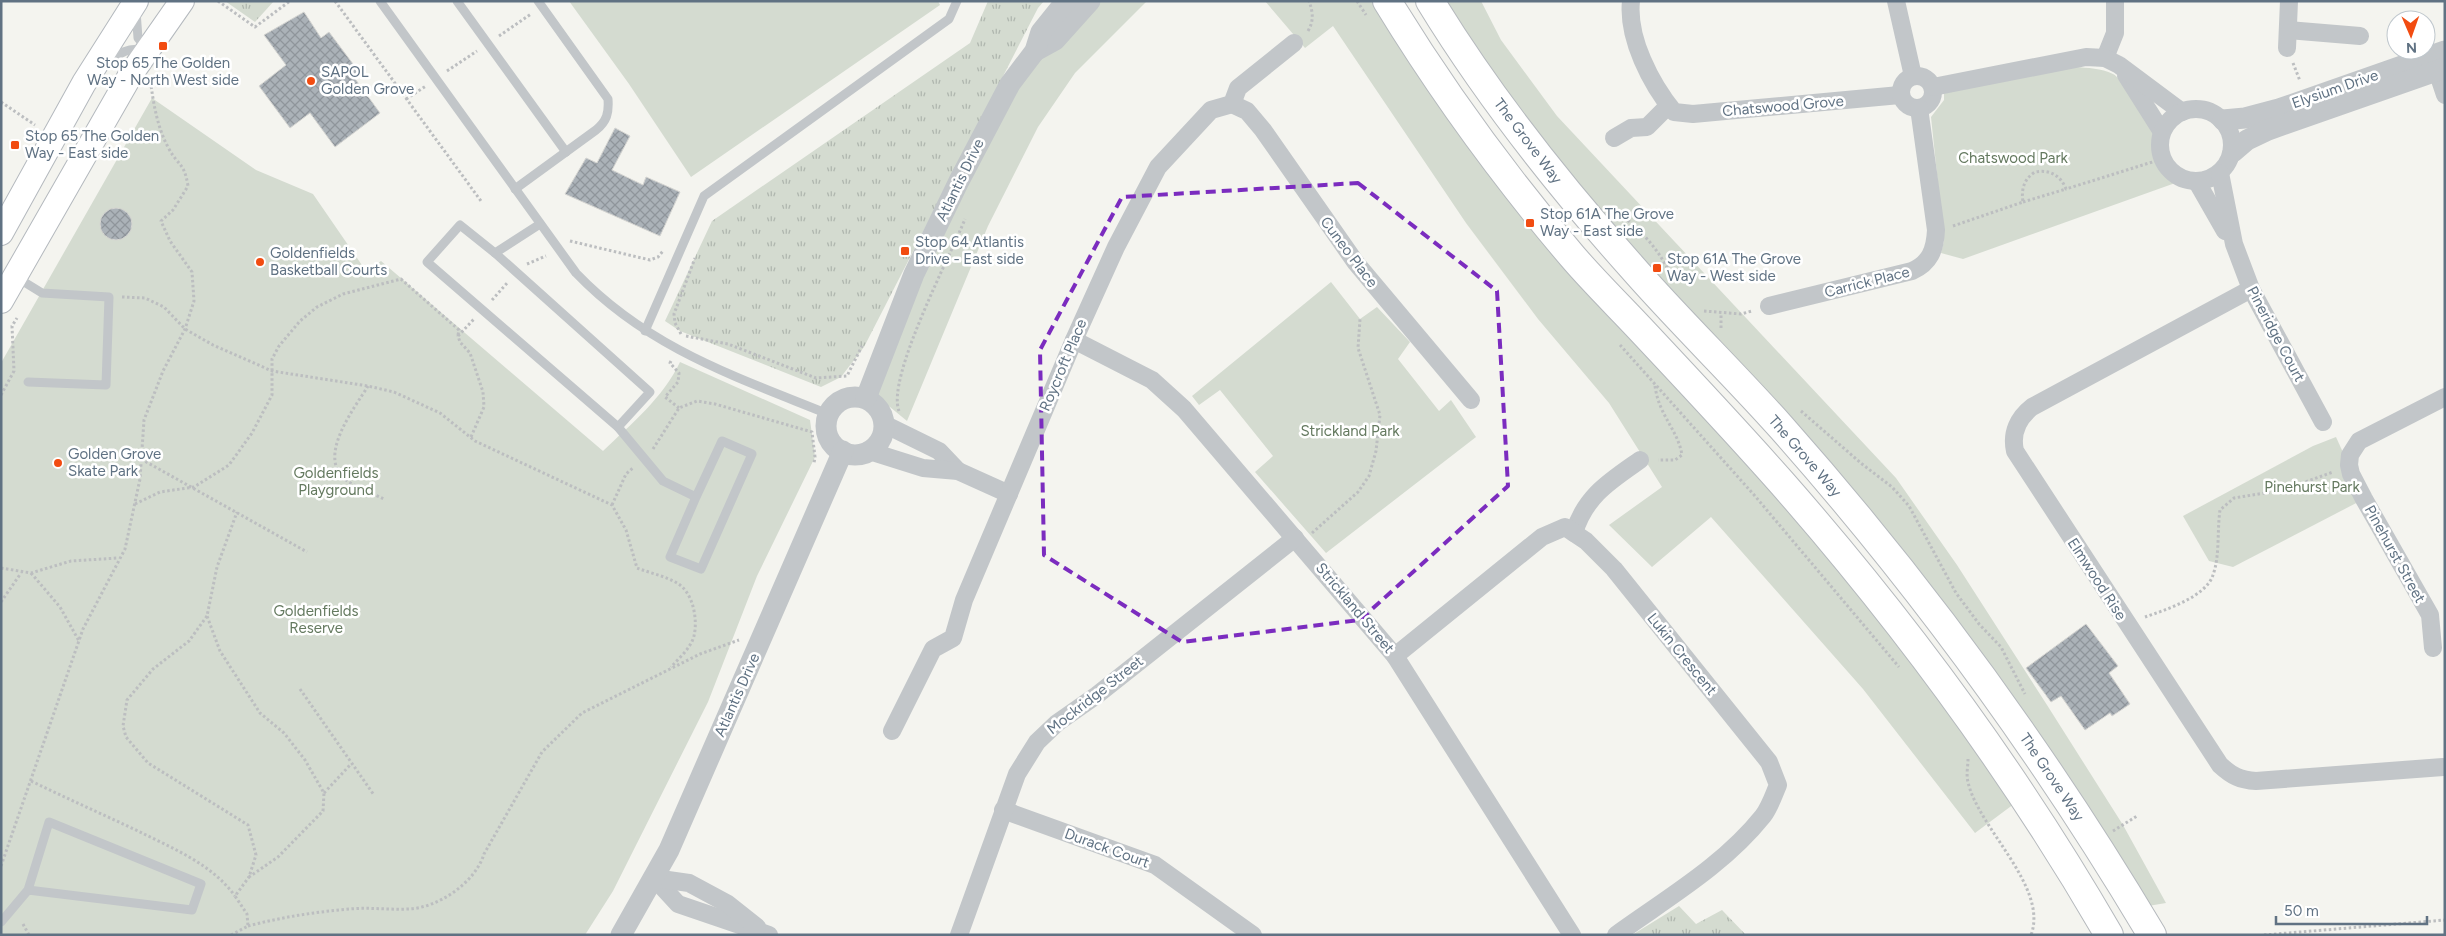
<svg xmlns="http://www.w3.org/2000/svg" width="2446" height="936" font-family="Figtree,sans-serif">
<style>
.grass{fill:url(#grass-tufts)}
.green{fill:#d4dbd0}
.building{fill:url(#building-cross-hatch);stroke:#d5d5d2}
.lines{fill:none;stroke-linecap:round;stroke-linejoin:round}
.secondary-casing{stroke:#b4b9be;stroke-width:26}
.primary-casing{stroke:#b5b9bd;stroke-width:30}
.path{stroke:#bcbec0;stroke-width:3;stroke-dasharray:2.5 2.5;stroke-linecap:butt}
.service{stroke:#c2c6c9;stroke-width:9}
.minor{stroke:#c2c6c9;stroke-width:18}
.tertiary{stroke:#c2c6c9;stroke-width:21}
.secondary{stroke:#fff;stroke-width:24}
.primary{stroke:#fff;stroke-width:28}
.marked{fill:none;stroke:#7b2cbf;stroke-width:4;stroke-dasharray:10 6;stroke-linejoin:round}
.poi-dot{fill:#f24c11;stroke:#fff;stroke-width:2}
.labels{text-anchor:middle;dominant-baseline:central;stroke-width:5;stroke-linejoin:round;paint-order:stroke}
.poi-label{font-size:15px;fill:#607283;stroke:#fff;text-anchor:start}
.street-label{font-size:15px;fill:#607283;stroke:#fff}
.park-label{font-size:15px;fill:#64795f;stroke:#fff}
</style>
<defs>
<pattern id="grass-tufts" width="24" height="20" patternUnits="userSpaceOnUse" patternTransform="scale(1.25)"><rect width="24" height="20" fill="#d4dbd0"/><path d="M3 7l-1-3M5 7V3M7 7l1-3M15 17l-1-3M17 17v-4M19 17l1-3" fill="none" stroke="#afb6ae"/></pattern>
<pattern id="building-cross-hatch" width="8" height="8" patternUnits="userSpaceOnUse" patternTransform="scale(1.25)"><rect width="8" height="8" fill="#abb2b8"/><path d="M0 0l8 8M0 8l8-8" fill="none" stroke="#8f959b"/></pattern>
</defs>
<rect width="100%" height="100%" fill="#f4f4ef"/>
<g class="grass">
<path d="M225,1H274L255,22Z"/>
<path d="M988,1H1044L1038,8L864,347L841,377L821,387L680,331L665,321L712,221L970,43Z"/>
<path d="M1679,906L1696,924L1722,910L1746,935H1632Z"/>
</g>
<g class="green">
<path d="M569,1H938L940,5L691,177L629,84Z"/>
<path d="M1074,1H1147L1075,73L1038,127L988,226L907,421L890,407L866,398L959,181Z"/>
<path d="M1265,1H1388L1415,47L1683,374L2022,798L1975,833L1863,689L1711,517L1652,567L1609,525L1662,487L1609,403L1538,319L1466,223L1333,26L1305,48Z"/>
<path d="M1430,1H1481L1501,40L1557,116L1896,478L1957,565L2047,705L2123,825L2166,903L2136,908L1922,595L1589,218Z"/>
<path d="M2075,67C2088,68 2101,68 2113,74C2121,77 2150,121 2153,131C2155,136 2152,141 2152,146C2151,162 2165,175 2178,182L1963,259L1941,253L1944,241L1931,117L1944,100V92Z"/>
<path d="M152,98L256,170L313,194L366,271L381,261L603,451C631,424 663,398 680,362L810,420L815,457L757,576L708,702L613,891L585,935H1V363Z"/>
<path d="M1331,282L1360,319L1377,307L1410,342L1398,359L1439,411L1451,400L1476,437L1326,553L1255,472L1273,456L1220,390L1199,405L1192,396Z"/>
<path d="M2336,437L2364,499L2233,567L2209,561L2183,516L2313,446Z"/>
</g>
<g class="building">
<path d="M304,12L321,38L329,32L359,72L353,76L380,113L335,147L310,113L290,128L259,86L286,65L264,35Z"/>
<path d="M615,128L630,136L612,170L643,185L646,177L680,192L660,236L565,194L586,158L597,163Z"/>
<circle cx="116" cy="224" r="16"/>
<path d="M2086,624L2118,666L2109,673L2130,704L2112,716L2110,713L2085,730L2061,696L2051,702L2026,668Z"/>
</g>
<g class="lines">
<defs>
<g id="secondary">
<path d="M1,233L84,83L136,1"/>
<path d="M1,301L131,74L182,1"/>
</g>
<g id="primary">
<path d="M1387,1C1442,91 1504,176 1572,256C1595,283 1621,308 1645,334C1691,383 1737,432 1782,483C1904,622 2016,774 2109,935"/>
<path d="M1430,1C1488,96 1557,183 1631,266C1679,321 1732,372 1781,427C1922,586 2043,752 2152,935"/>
</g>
</defs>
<use href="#secondary" class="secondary-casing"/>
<use href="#primary" class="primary-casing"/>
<g class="path">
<path d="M218,1L255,27L290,1"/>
<path d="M335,1L481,201"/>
<path d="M1357,1L1366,15"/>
<path d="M1308,31C1314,21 1313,12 1309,1"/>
<path d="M499,36L531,14"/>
<path d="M2293,63L2300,81"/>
<path d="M447,71L477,51"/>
<path d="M406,99L426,86"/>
<path d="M1,102L35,125"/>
<path d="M2023,202L2066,189"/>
<path d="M1616,211C1639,228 1656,246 1669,271"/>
<path d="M1953,226L2023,202C2021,189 2024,179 2035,172C2050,169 2061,176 2066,189L2162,159"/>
<path d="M570,241L650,260L658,257L663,251"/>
<path d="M527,264L546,256"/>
<path d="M122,297L145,298L164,307L185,329L213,345L272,371L368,386L394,392L440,413L475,441L612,505L626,530L637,568C650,573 665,576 677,583C693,592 698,619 694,636C691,648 679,658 671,667"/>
<path d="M492,300L508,282"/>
<path d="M1704,311L1741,314L1752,311"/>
<path d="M1721,328V314"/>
<path d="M681,334L675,323L674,314L695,258"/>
<path d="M686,336L728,344L816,378L847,376L862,346"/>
<path d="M1620,345L1755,496L1899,667"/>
<path d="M671,361L670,363L679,373L678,382L665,397L679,408"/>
<path d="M368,386C354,409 316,457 346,480C357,488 372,493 384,499"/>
<path d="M1655,386C1659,416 1678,430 1682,455L1675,460H1658"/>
<path d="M1,395L14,371L12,326L17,318"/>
<path d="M899,411C886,378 950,257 965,219"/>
<path d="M1801,411L1862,464L1892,487L1909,506L1956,593L1979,624L2001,647L2025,694"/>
<path d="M471,437L484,407L483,392L470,353L460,342L458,336L474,319"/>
<path d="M653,449L679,408L697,401L715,404L812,432L815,457L814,463"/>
<path d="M141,459L307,552"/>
<path d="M135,504L160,492L194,487L229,465L252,433L272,395V359L279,346L300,321L317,307L343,294L401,279L459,330L458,335"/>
<path d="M612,505L626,474L634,467"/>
<path d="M1312,533L1358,492L1369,476L1376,451L1380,415L1358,348L1360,319"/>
<path d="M1,568L31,573L71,561L118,558"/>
<path d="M31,573L60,607L79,641"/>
<path d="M1,602L21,573"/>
<path d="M207,616L189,641L153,669L127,700L123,726L126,737L148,763L248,825L256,855L249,877L278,857L323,811L324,793L305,760L284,733L260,713L220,651L207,616L217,567L237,512"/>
<path d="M2145,617C2165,610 2206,597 2213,575C2220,556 2217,530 2220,510L2234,498L2283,490L2333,472"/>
<path d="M300,689L374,795"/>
<path d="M1968,759C1968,766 1966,775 1968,782C1978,828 2049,887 2031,935"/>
<path d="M31,781C66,798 102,814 138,831C172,848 212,864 235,896"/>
<path d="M324,793L351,764"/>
<path d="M2113,831L2137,816"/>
<path d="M1,866L83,629L125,549L140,479L144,420L163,371L185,329L194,301L192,272L170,241L161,221L173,210L188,186C184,162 179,167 169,149C158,129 154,107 151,85"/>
<path d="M23,924L29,935"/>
<path d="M248,926C282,917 315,912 350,909C369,907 388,910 408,909C438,908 475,883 484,854L542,752L582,713L700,654L739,640"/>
<path d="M231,935L248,926L247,914L235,896L249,877"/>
<path d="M2264,935L2445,920"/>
</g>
<g class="service">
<path d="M380,1L576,273C648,348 734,376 828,414"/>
<path d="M457,1L566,152"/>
<path d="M136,11L138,38L146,48"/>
<path d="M106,65C120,53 126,47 145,50"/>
<path d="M515,189L596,130C607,121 609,113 608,99L538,1"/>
<path d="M540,224L495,253L650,392L618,427"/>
<path d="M495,253L460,225L427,262L618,427L663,481L696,497L722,441L752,454L701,569L670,557L696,497"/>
<path d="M16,277L42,293L109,297L106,385L28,382"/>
<path d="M645,331L704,196L949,19L957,1"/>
<path d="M1,922L28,890L49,822L201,884L192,910L28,890"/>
</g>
<g class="minor">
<path d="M1631,1C1627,38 1651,84 1674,112L1693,114L1900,95"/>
<path d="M1896,1L1913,76"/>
<path d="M2288,30L2360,36"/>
<path d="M2287,48L2289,1"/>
<path d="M2105,58L2115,33V1"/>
<path d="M2433,59L2445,95"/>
<path d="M2126,75L2162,132"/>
<circle cx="1917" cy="92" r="16"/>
<path d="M1933,87L2086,57L2105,58L2119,65L2182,112"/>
<path d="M1232,104L1247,111L1263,130L1356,263L1471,400"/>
<circle cx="2196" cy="145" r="36"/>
<path d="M1614,138L1631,128L1647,127L1668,106"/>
<path d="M2220,173L2234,244L2251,289L2323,422"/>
<path d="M2197,182L2225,231"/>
<path d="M2251,289L2032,407C2018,418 2011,433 2015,451L2220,765C2232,776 2240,780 2256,781L2443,767"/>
<path d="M1769,306L1912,271C1930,263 1935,250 1936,230L1919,108"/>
<path d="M1074,340L1152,380L1184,409L1395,656L1572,935"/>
<path d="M884,424L939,451L958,471"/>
<path d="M869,451L923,468L958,471L1009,494"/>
<path d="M1574,533C1585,496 1610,481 1640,460"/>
<path d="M2433,648L2430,615L2364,499L2351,474L2349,465L2350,455L2359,441L2445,397"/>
<path d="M1395,656L1542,537L1565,527L1586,541L1614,569L1769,762L1778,785C1774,794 1770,807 1763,816C1723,866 1667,898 1616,935"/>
<path d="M892,731L933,649L953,638L964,600L1074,340L1116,247L1158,167L1211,110L1232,104L1238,88L1294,43"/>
<path d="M1003,810L1155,865L1253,935"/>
<path d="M654,878L678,904L769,935"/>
<path d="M654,878L689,883L728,904L757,927"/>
<path d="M959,935L1017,774L1037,742L1057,723L1097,695L1295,538"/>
</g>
<g class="tertiary">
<path d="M1035,51L1055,40L1090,1"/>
<path d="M2223,120L2245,118L2279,109L2445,51"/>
<path d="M2233,152L2247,140L2268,130L2445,68"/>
<circle cx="855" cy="426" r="29"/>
<path d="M866,398L914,274L959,181L1010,84L1035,51L1041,32L1066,1"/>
<path d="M621,935L669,850L843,451"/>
</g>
<use href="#secondary" class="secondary"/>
<use href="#primary" class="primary"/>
</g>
<path class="marked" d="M1358,183L1497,291L1508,486L1360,620L1182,642L1044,555L1040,350L1122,197Z"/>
<g class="poi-dot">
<rect x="158" y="41" width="10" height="10" rx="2.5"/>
<circle cx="311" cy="81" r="5"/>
<rect x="10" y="140" width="10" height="10" rx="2.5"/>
<rect x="1525" y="218" width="10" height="10" rx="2.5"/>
<rect x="900" y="246" width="10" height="10" rx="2.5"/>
<circle cx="260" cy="262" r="5"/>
<rect x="1652" y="263" width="10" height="10" rx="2.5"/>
<circle cx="58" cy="463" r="5"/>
</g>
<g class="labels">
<g class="poi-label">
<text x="163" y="63" text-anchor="middle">Stop 65 The Golden<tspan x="163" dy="17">Way - North West side</tspan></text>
<text x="321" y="72">SAPOL<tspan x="321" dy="17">Golden Grove</tspan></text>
<text x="25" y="136">Stop 65 The Golden<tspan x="25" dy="17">Way - East side</tspan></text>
<text x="1540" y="214">Stop 61A The Grove<tspan x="1540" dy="17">Way - East side</tspan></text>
<text x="915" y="242">Stop 64 Atlantis<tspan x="915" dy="17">Drive - East side</tspan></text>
<text x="270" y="253">Goldenfields<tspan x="270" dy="17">Basketball Courts</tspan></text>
<text x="1667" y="259">Stop 61A The Grove<tspan x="1667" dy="17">Way - West side</tspan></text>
<text x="68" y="454">Golden Grove<tspan x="68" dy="17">Skate Park</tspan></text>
</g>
<g class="street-label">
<text transform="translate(2335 89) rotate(-19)">Elysium Drive</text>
<text transform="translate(1783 106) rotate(-5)">Chatswood Grove</text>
<text transform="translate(1528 141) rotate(53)">The Grove Way</text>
<text transform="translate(960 180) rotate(-64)">Atlantis Drive</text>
<text transform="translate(1349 252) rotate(53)">Cuneo Place</text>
<text transform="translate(1867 282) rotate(-14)">Carrick Place</text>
<text transform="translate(2276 334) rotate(62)">Pineridge Court</text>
<text transform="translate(1063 365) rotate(-67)">Roycroft Place</text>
<text transform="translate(1805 456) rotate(49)">The Grove Way</text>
<text transform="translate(2395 554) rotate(61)">Pinehurst Street</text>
<text transform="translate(2097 579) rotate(57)">Elmwood Rise</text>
<text transform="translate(1355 608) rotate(50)">Strickland Street</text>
<text transform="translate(1682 654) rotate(51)">Lukin Crescent</text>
<text transform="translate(737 695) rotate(-66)">Atlantis Drive</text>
<text transform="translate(1095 695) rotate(-38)">Mockridge Street</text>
<text transform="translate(2052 777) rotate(56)">The Grove Way</text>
<text transform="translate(1107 848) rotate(20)">Durack Court</text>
</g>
<g class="park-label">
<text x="2013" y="158">Chatswood Park</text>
<text x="1350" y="431">Strickland Park</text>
<text x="336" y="473">Goldenfields<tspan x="336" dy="17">Playground</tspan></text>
<text x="2312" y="487">Pinehurst Park</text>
<text x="316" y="611">Goldenfields<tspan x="316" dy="17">Reserve</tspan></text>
</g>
</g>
<rect width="2446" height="936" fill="none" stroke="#607283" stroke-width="5"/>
<g transform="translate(2411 35) rotate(178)"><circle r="24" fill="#ffffff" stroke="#bfc7cd"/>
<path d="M0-4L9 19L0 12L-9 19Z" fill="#f24c11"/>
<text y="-8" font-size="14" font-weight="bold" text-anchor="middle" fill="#607283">N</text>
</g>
<path d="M2276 916v8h151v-8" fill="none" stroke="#607283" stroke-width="2.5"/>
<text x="2284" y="916" font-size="15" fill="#607283" stroke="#ffffff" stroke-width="4" paint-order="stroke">50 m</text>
</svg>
